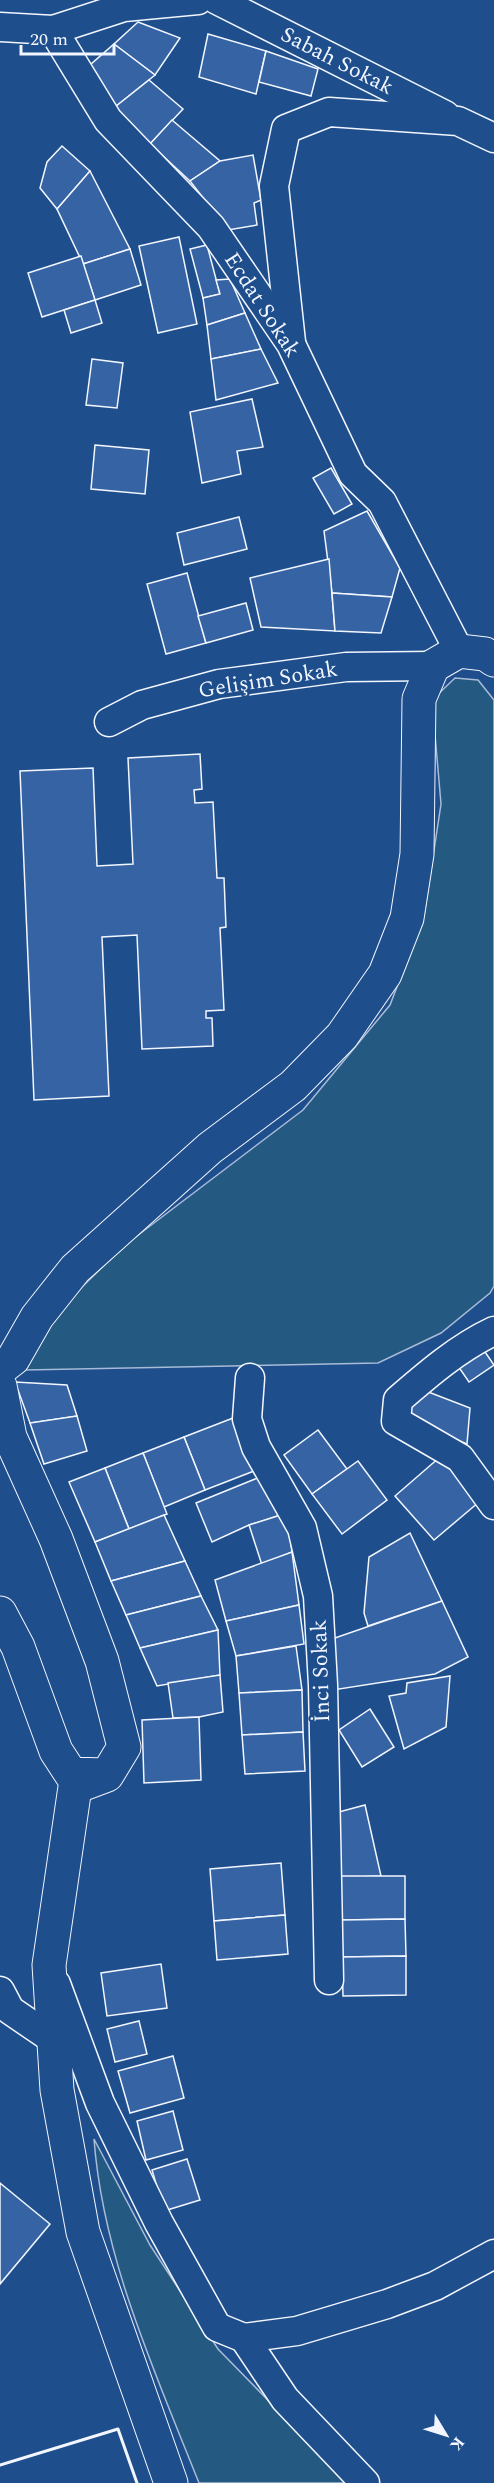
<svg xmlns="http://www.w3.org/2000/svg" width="494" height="2483" font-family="Spectral,serif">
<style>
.green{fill:#245a82;stroke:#a8bbd7;stroke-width:1.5}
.building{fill:#3563a3;stroke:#f2f6ff;stroke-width:1.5}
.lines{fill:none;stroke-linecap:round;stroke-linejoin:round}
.street-casing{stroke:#f2f6ff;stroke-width:31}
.secondary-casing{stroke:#f2f6ff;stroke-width:35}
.street{stroke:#1f4e8c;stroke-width:28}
.secondary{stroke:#1f4e8c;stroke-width:33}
.wall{stroke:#f2f6ff;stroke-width:3}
.labels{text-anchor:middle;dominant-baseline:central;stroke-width:4.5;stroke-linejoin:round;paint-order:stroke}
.street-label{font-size:22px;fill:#f2f6ff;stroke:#1f4e8c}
</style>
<rect width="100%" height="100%" fill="#1f4e8c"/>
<g class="green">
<path d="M455,678L478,680L494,700V1286L490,1293L441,1333L378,1363L25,1370L50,1318L125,1245L303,1110L390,1005L424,916L441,804L432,700Z"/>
<path d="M94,2139L150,2245L218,2349L349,2483H199C155,2372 103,2259 94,2139Z"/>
</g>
<g class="building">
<path d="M138,22L180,38L155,75L114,44Z"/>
<path d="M208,34L266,51L256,94L199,77Z"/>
<path d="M114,44L155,75L115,107L90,65Z"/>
<path d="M266,51L318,69L311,96L259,82Z"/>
<path d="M149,80L183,109L150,144L115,107Z"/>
<path d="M172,120L220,161L190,181L150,144Z"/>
<path d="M62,146L90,171L57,209L40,188L47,162Z"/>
<path d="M253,155L261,200L254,203L257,225L228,230L190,181L220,161Z"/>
<path d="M90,171L130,249L83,264L57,209Z"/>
<path d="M179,237L197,324L158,333L139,246Z"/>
<path d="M207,245L220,294L203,298L190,249Z"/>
<path d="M130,249L141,285L95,300L83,264Z"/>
<path d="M81,256L95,300L42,317L28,273Z"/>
<path d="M230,279L245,313L207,325L203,298L220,294L216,280Z"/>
<path d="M95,300L102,323L71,333L64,310Z"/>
<path d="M245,313L261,349L211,359L207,325Z"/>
<path d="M261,349L278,383L216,400L211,359Z"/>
<path d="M92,359L123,363L117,408L86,405Z"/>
<path d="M252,399L263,447L237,451L241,474L202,483L190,412Z"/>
<path d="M95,445L149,450L145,494L91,489Z"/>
<path d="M331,468L352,504L334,514L313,478Z"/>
<path d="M367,511L400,568L392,597L332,593L324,531Z"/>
<path d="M239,517L247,549L184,565L177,533Z"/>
<path d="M329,559L335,631L261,627L250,578Z"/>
<path d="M187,573L206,643L166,654L147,584Z"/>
<path d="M332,593L392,597L381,633L335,631Z"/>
<path d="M246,603L253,630L206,643L198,616Z"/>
<path d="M200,754L202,789L194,790L195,803L213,802L217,878H224L226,927L220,928L224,1010L206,1011V1018H212L213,1046L142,1049L137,935L102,937L109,1096L34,1100L20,771L93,768L97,866L133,864L128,758Z"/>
<path d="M483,1349L494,1365L469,1382L458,1366Z"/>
<path d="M15,1382L67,1385L77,1416L30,1423Z"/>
<path d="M418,1388L470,1408L467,1444L406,1419Z"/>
<path d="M77,1416L87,1451L44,1464L30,1423Z"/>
<path d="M233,1418L254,1471L205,1490L184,1437Z"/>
<path d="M318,1430L347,1469L312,1494L284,1455Z"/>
<path d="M184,1437L205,1490L164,1507L143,1453Z"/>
<path d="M143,1453L167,1514L129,1529L105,1468Z"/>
<path d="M440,1457L479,1502L434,1540L395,1496Z"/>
<path d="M358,1461L387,1500L342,1534L312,1494Z"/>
<path d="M105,1468L129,1529L95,1542L69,1482Z"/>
<path d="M265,1475L287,1513L249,1525L212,1542L196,1503Z"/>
<path d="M287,1513L292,1552L262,1565L249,1525Z"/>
<path d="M164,1515L185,1561L111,1581L95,1542Z"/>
<path d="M410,1533L442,1601L368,1626L364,1613L369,1557Z"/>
<path d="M292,1552L299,1605L226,1621L215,1580Z"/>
<path d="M185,1561L201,1596L126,1615L111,1581Z"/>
<path d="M201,1596L218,1630L140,1648L126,1615Z"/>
<path d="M442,1601L468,1657L435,1674L333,1690L329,1640Z"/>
<path d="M299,1605L304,1644L236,1656L226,1621Z"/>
<path d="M218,1630L220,1675L157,1686L140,1648Z"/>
<path d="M296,1646L302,1690L239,1693L236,1656Z"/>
<path d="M220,1675L223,1712L199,1717L173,1718L168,1683Z"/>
<path d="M450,1676L446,1727L404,1749L389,1696L406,1693L407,1683Z"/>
<path d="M302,1690L303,1732L242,1735L239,1693Z"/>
<path d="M370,1709L394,1747L362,1767L339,1730Z"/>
<path d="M199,1717L201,1780L144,1783L142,1720Z"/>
<path d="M303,1732L305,1771L245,1774L242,1735Z"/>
<path d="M365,1805L381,1876L334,1878L335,1813Z"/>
<path d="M281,1863L285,1915L214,1921L210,1869Z"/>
<path d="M341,1876H405V1919L341,1920Z"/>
<path d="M285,1915L288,1954L217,1960L214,1921Z"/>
<path d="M405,1919L406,1956L342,1957L341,1920Z"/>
<path d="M406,1956V1995L343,1996L342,1957Z"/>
<path d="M161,1964L167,2008L107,2016L101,1973Z"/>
<path d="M139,2021L147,2054L115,2062L107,2029Z"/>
<path d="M173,2056L184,2098L130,2113L118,2071Z"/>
<path d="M173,2111L183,2150L146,2160L137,2121Z"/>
<path d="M187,2159L200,2200L164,2211L152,2170Z"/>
<path d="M0,2183L50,2224L0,2284Z"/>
</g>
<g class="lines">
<defs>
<g id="street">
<path d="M217,0L445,115"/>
<path d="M0,27L53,30L124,7L198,0"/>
<path d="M53,30L108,120L211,227L291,344L353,474L382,502L459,651"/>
<path d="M291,342L274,186L286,129L329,112L458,121L494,138"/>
<path d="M109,722L142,705L219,684L346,667L433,666"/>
<path d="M494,1331C458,1348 428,1374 398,1400L396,1421L460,1458L494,1505"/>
<path d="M250,1378L247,1419L256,1447L302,1528L318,1596L323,1685L329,1980"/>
<path d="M56,1984L100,2103L159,2223L217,2327L244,2338L285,2399L365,2483"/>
<path d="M0,1991L10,2010L54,2040"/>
<path d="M244,2338L297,2331L387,2304L435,2286L494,2254"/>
</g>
<g id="secondary">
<path d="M0,1369L13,1359L37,1317L75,1269L210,1148L293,1086L342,1036L385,974L407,918L417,854L419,699L433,666L459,651L485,654L494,660"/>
<path d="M0,1386L10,1437L56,1539L102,1661L124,1747L107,1775L75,1787L49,1965L57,2090L83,2232L171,2483"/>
<path d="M0,1613L18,1647L56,1751L71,1774L105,1775"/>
</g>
</defs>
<use href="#street" class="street-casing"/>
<use href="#secondary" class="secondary-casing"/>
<use href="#street" class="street"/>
<use href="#secondary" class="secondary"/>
<path class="wall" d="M0,2465L118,2429L137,2483"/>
</g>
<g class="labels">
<g class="street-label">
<text transform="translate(337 61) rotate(27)">Sabah Sokak</text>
<text transform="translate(262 305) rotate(57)">Ecdat Sokak</text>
<text transform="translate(268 680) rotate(-9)">Gelişim Sokak</text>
<text transform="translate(321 1671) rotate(-92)">İnci Sokak</text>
</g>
</g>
<g transform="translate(446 2435) rotate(128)" stroke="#1f4e8c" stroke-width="4.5" paint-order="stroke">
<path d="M0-4.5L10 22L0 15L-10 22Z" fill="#f2f6ff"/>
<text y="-9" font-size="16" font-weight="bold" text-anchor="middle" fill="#f2f6ff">K</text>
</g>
<path d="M21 45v9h93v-9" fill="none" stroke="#f2f6ff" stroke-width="3"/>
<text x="30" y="45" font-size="18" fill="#f2f6ff" stroke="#1f4e8c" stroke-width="4.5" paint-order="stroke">20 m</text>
</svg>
